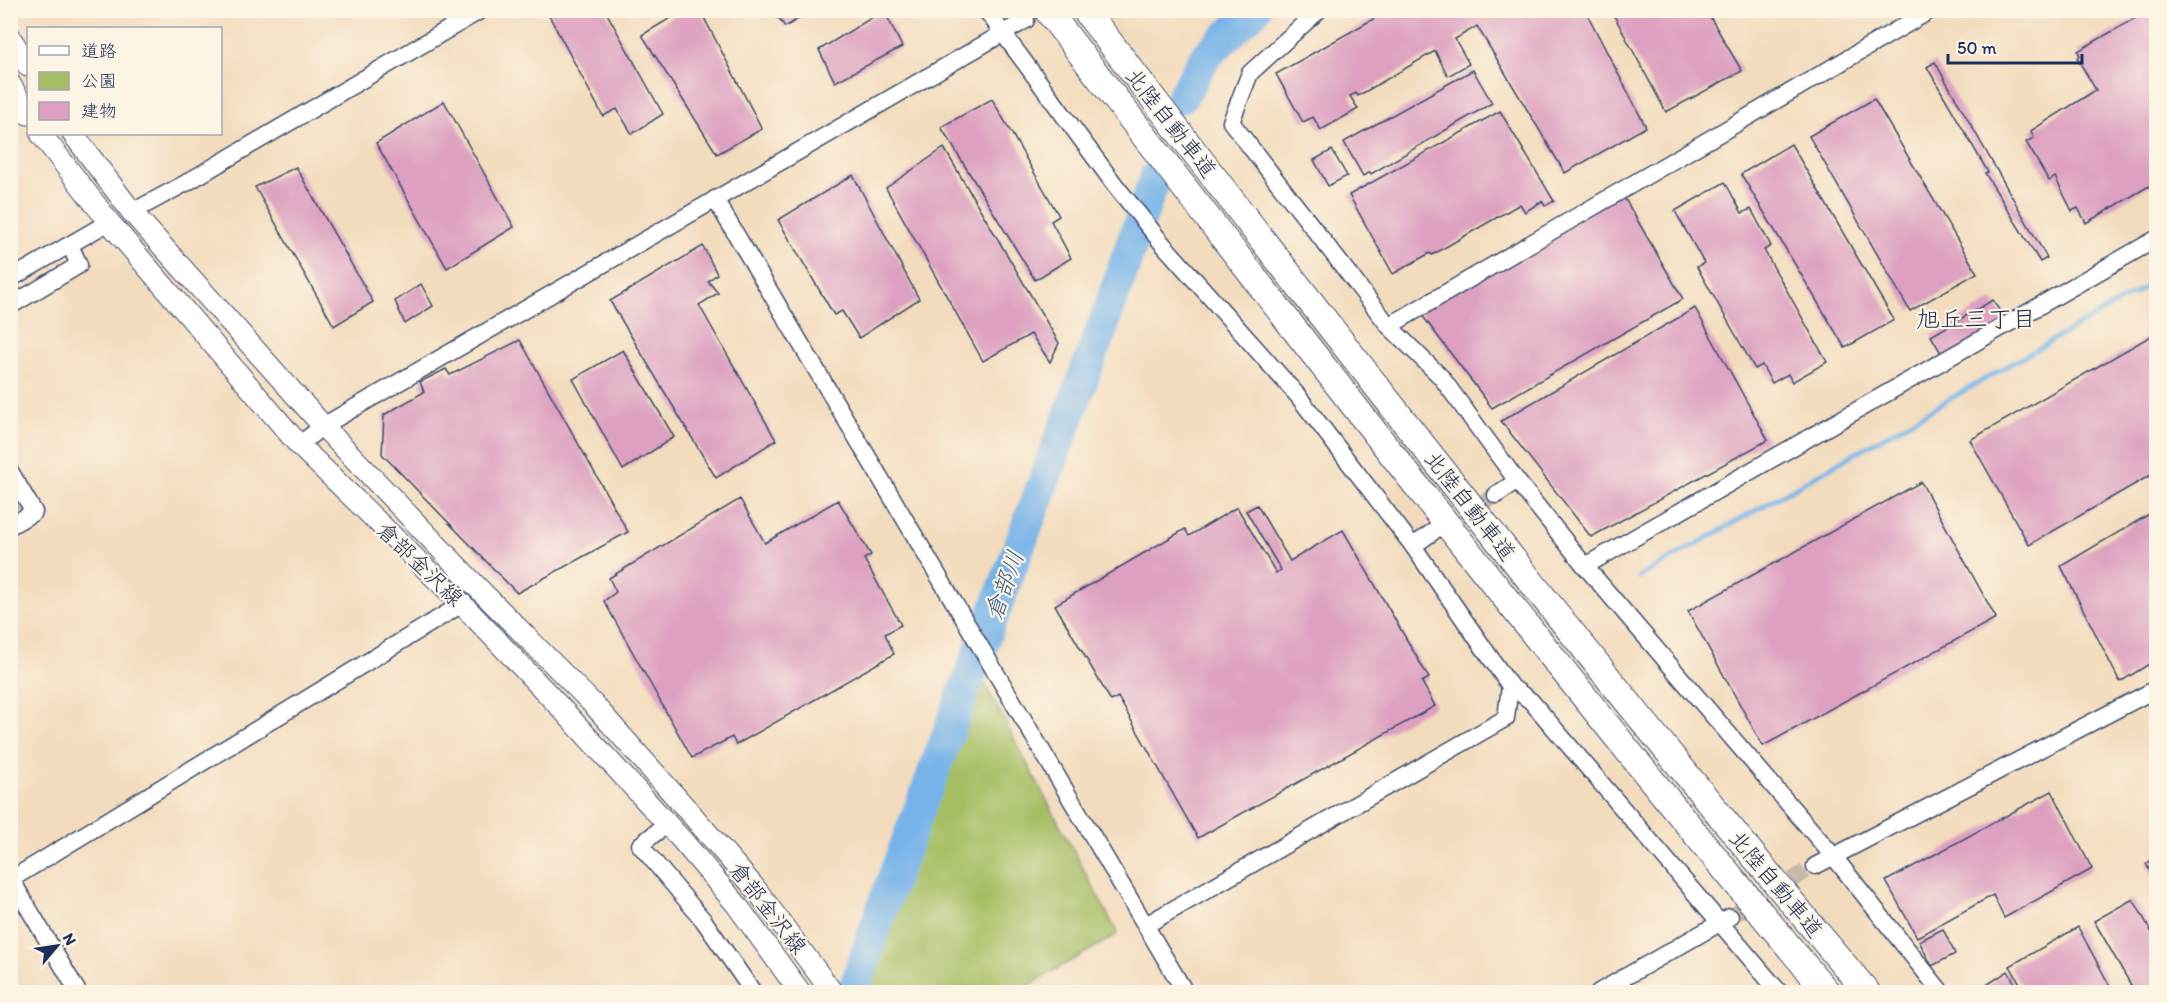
<svg xmlns="http://www.w3.org/2000/svg" width="2167" height="1003" font-family="Itim,'Klee One',sans-serif">
<style>
.green{fill:#a5be64;stroke:#607661;stroke-width:1.5}
.cemetery{fill:url(#cemetery-stones);stroke:#607661;stroke-width:1.5}
.lines{fill:none;stroke-linecap:round;stroke-linejoin:round}
.stream{stroke:#77b3e9;stroke-width:5}
.river{stroke:#77b3e9;stroke-width:32}
.building{fill:#dda0c0}
.minor-tunnel{stroke:#c8b9ab;stroke-width:16;stroke-dasharray:16 8;stroke-linecap:butt}
.minor-casing{stroke:#3b496c;stroke-width:19}
.major-casing{stroke:#3b496c;stroke-width:23}
.highway-casing{stroke:#3b496c;stroke-width:28}
.minor{stroke:#fff;stroke-width:16}
.major{stroke:#fff;stroke-width:21}
.highway{stroke:#fff;stroke-width:26}
.labels{text-anchor:middle;dominant-baseline:central;stroke-width:4.5;stroke-linejoin:round;paint-order:stroke}
.street-label{font-size:22px;fill:#1b2f5e;stroke:#fcf5e5}
.neighbourhood-label{font-size:24px;fill:#1b2f5e;stroke:#fcf5e5}
.water-label{font-size:24px;font-style:italic;fill:#375788;stroke:#fcf5e5}
</style>
<defs>
<pattern id="cemetery-stones" width="16" height="16" patternUnits="userSpaceOnUse" patternTransform="scale(1.5)"><rect width="16" height="16" fill="#a5be64"/><path d="M2 7V4a2 2 0 0 1 4 0v3zM10 15v-3a2 2 0 0 1 4 0v3z" fill="#869b56"/></pattern>
</defs>
<rect width="100%" height="100%" fill="#fcf5e5"/>
<filter id="ink" filterUnits="userSpaceOnUse"><feTurbulence type="fractalNoise" baseFrequency=".0167" numOctaves="2"/><feDisplacementMap in="SourceGraphic" scale="12" xChannelSelector="R" yChannelSelector="G"/><feConvolveMatrix kernelMatrix="1 2 1 2 8 2 1 2 1" color-interpolation-filters="sRGB"/></filter>
<filter id="wash" filterUnits="userSpaceOnUse"><feTurbulence type="fractalNoise" baseFrequency=".008" numOctaves="4" result="noise"/><feDisplacementMap in="SourceGraphic" scale="24" xChannelSelector="R" yChannelSelector="G"/><feGaussianBlur stdDeviation="1.35" result="paint"/><feColorMatrix in="noise" values="0 0 0 0 0 0 0 0 0 0 0 0 0 0 0 0 0 1.4 0 .05"/><feComposite in="paint" operator="in"/></filter>
<g filter="url(#wash)">
<rect width="100%" height="100%" fill="#f3dcbe"/>
<path class="green" d="M982,679L1118,934L1017,992H867Z"/>
<path class="cemetery" d="M10,478L23,500V512L10,519Z"/>
<g class="lines">
<path class="stream" d="M1639,577L2156,281"/>
<g class="river">
<path d="M1182,97L1206,56L1255,10"/>
<path d="M853,992L886,897L1104,323L1155,178"/>
</g>
</g>
<g id="blocks">
<g class="building">
<path d="M546,10H605L663,114L632,134L617,109L603,116Z"/>
<path d="M684,10H700L762,129L717,154L642,35Z"/>
<path d="M766,10H813L785,27L778,17L776,18Z"/>
<path d="M884,10L902,47L835,82L819,50Z"/>
<path d="M1389,10H1585L1646,127L1565,173L1477,26L1455,39L1469,64L1448,76L1435,51L1358,96L1356,93L1350,96L1358,109L1321,130L1313,117L1303,122L1276,74Z"/>
<path d="M1611,10H1706L1742,71L1666,112Z"/>
<path d="M2149,10H2156V182L2086,223L2078,208L2072,211L2055,177L2049,181L2026,142L2034,138L2031,131L2032,130L2096,90L2077,58L2080,56L2078,51Z"/>
<path d="M1935,62L2047,258L2040,262L1985,173L1988,172L1927,67Z"/>
<path d="M1473,70L1492,103L1371,174L1370,172L1363,176L1344,142Z"/>
<path d="M992,99L1059,216L1051,221L1071,258L1035,280L941,127Z"/>
<path d="M1874,99L1977,273L1910,311L1809,136Z"/>
<path d="M444,101L514,227L447,268L376,143Z"/>
<path d="M1500,111L1554,201L1545,206L1542,201L1525,212L1520,204L1432,255L1430,253L1393,274L1349,195Z"/>
<path d="M1791,144L1894,320L1845,348L1741,174Z"/>
<path d="M944,148L1059,343L1050,362L1031,334L983,361L886,188Z"/>
<path d="M1332,150L1347,176L1328,186L1314,160Z"/>
<path d="M296,167L373,302L334,326L255,187Z"/>
<path d="M853,175L919,299L859,338L842,311L834,315L778,220Z"/>
<path d="M1725,182L1742,213L1751,209L1771,246L1764,250L1827,362L1792,382L1788,374L1772,383L1762,365L1755,369L1697,267L1704,263L1675,211Z"/>
<path d="M1618,187L1683,299L1492,408L1415,306Z"/>
<path d="M703,246L717,274L708,281L718,293L699,305L776,440L716,478L610,301Z"/>
<path d="M421,284L433,306L405,324L395,301Z"/>
<path d="M1993,300L2009,327L1947,363L1931,336Z"/>
<path d="M1695,308L1768,440L1591,537L1501,421Z"/>
<path d="M2156,333V472L2029,545L1970,440Z"/>
<path d="M520,340L628,532L517,593L382,454L384,415L424,392L420,382L446,369L450,375Z"/>
<path d="M623,350L674,437L623,470L573,379Z"/>
<path d="M1921,482L1996,618L1763,746L1688,611Z"/>
<path d="M740,499L765,543L838,500L871,555L864,559L901,625L885,634L894,654L736,745L732,737L692,758L604,601L616,592L609,578Z"/>
<path d="M1257,505L1290,561L1343,530L1429,678L1422,682L1435,706L1198,838L1118,697L1111,701L1055,605L1185,529L1189,536L1237,507L1276,573L1281,570L1246,511Z"/>
<path d="M2156,510V660L2120,682L2061,566Z"/>
<path d="M2052,791L2092,869L2004,918L1993,895L1917,937L1886,881Z"/>
<path d="M2156,857V881L2146,864Z"/>
<path d="M2133,899L2156,940V992H2135L2094,921Z"/>
<path d="M2078,927L2113,992H2025L2010,966Z"/>
<path d="M1943,929L1955,954L1932,966L1919,941Z"/>
<path d="M2008,971L2020,992H1989L1985,986Z"/>
</g>
</g>
</g>
<g filter="url(#ink)">
<use href="#blocks" fill-opacity="0" stroke="#3b496c" stroke-width="1.5"/>
<g class="lines">
<g class="minor-tunnel">
<path d="M1440,528L1496,495"/>
<path d="M1730,917L1815,866"/>
</g>
<defs>
<g id="minor">
<path d="M986,10L1115,185L1161,242L1298,396L1413,546L1510,686L1531,701L1779,992"/>
<path d="M1319,10L1250,73L1231,122L1389,326L1441,377L1517,481L1585,566L1834,857L1941,992"/>
<path d="M715,199L1185,992"/>
<path d="M132,212L186,183L481,10"/>
<path d="M10,279L109,222"/>
<path d="M10,306L79,265L70,245"/>
<path d="M1389,326L1931,10"/>
<path d="M299,445L323,426L1026,20"/>
<path d="M10,471L34,512L10,526"/>
<path d="M1496,495L1517,481"/>
<path d="M1413,546L1434,531"/>
<path d="M1585,566L2156,239"/>
<path d="M667,824L640,845L704,921L753,992"/>
<path d="M1815,866L2156,689"/>
<path d="M11,879L78,992"/>
<path d="M10,880L462,604"/>
<path d="M1146,925L1506,718L1510,686"/>
<path d="M1599,992L1730,917"/>
</g>
<g id="major">
<path d="M10,37L28,66"/>
<path d="M10,84L28,114"/>
<path d="M41,134L109,222L299,445L462,604L561,708L681,839L736,904L800,992"/>
<path d="M73,134L132,212L323,426L479,589L594,705L692,815L755,888L832,992"/>
</g>
<g id="highway">
<path d="M1047,10C1303,341 1558,673 1827,992"/>
<path d="M1085,10C1340,342 1597,672 1867,992"/>
</g>
</defs>
<use href="#minor" class="minor-casing"/>
<use href="#major" class="major-casing"/>
<use href="#highway" class="highway-casing"/>
<use href="#minor" class="minor"/>
<use href="#major" class="major"/>
<use href="#highway" class="highway"/>
</g>
</g>
<g class="labels">
<g class="street-label">
<text transform="translate(1171 123) rotate(52)">北陸自動車道</text>
<text transform="translate(1470 506) rotate(52)">北陸自動車道</text>
<text transform="translate(420 564) rotate(44)">倉部金沢線</text>
<text transform="translate(1776 884) rotate(50)">北陸自動車道</text>
<text transform="translate(768 908) rotate(52)">倉部金沢線</text>
</g>
<g class="neighbourhood-label">
<text x="1976" y="318">旭丘三丁目</text>
</g>
<g class="water-label">
<text transform="translate(1004 585) rotate(-70)">倉部川</text>
</g>
</g>
<rect width="2167" height="1003" fill="none" stroke="#fcf5e5" stroke-width="36"/>
<rect x="27" y="27" width="195" height="108" fill="#fcf5e5" stroke="#a2a6af" stroke-width="1.5"/>
<rect x="39" y="46" width="30" height="9" fill="#ffffff" stroke="#a2a6af" stroke-width="1.5"/>
<text x="81" y="57" font-size="18" fill="#1b2f5e">道路</text>
<rect x="39" y="72" width="30" height="18" fill="#a5be64" stroke="#a2a6af" stroke-width="1.5"/>
<text x="81" y="87" font-size="18" fill="#1b2f5e">公園</text>
<rect x="39" y="102" width="30" height="18" fill="#dda0c0" stroke="#a2a6af" stroke-width="1.5"/>
<text x="81" y="117" font-size="18" fill="#1b2f5e">建物</text>
<g transform="translate(57 946) rotate(61)" stroke="#fcf5e5" stroke-width="4.5" paint-order="stroke">
<path d="M0-4.5L10 22L0 15L-10 22Z" fill="#1b2f5e"/>
<text y="-9" font-size="16" font-weight="bold" text-anchor="middle" fill="#1b2f5e">N</text>
</g>
<path d="M1948 54v9h134v-9" fill="none" stroke="#1b2f5e" stroke-width="3"/>
<text x="1957" y="54" font-size="18" fill="#1b2f5e" stroke="#fcf5e5" stroke-width="4.5" paint-order="stroke">50 m</text>
</svg>
